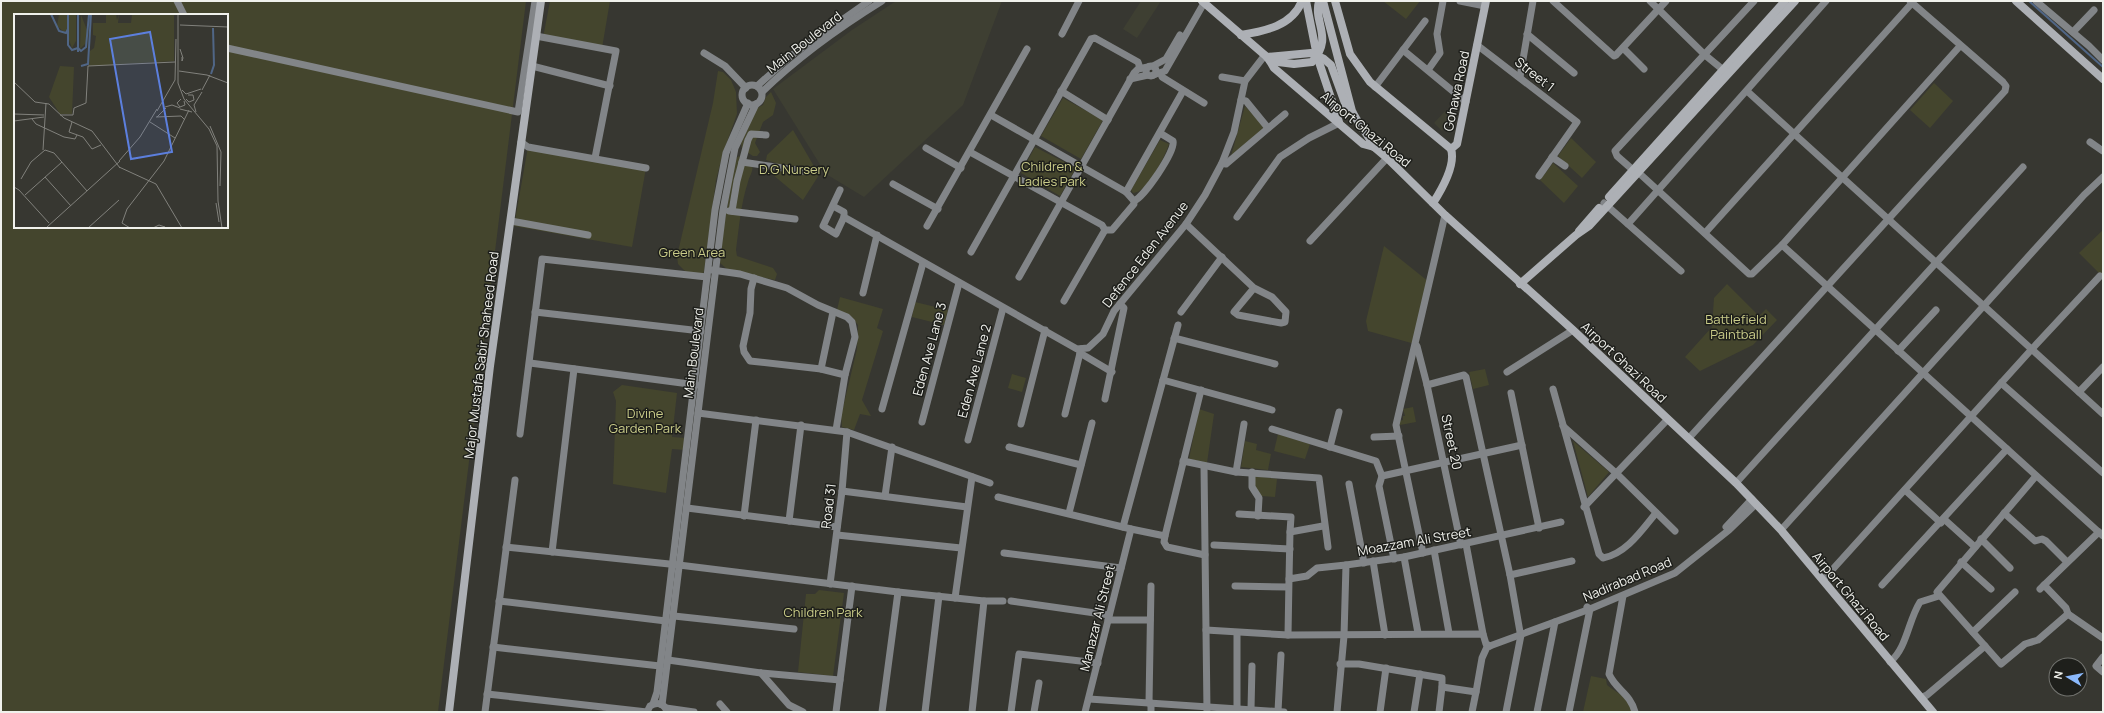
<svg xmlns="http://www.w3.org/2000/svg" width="2104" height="713" font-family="Manrope,sans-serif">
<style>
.built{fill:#3e3f32}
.green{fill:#44452d;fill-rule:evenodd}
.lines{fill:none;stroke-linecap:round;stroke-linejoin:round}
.stream{stroke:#506686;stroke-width:2}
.street{stroke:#828588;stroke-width:7}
.secondary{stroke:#adb0b5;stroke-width:8}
.labels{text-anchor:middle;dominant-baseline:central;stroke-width:3;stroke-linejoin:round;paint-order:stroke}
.street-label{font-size:13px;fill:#f0f1ec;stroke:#1e1f1b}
.park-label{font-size:13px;fill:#cacc89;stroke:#1e1f1b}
.inset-river{fill:none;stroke:#506686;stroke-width:2}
.inset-road{fill:none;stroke:#81817c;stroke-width:1}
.view{fill:#5c7fde;fill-opacity:0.15;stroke:#5c7fde;stroke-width:2}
.inset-edge{fill:none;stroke:#f0f1ec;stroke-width:2}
</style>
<rect width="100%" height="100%" fill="#373731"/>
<g class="built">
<path d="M896,1H1002L963,105L864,197L826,174L773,89L852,30Z"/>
<path d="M1141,1H1161L1137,38L1123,29Z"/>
<path d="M1445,111L1453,118L1442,131L1434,123Z"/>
</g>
<g class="green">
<path d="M1,1H526L438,712H1ZM15,15H227V227H15Z"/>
<path d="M550,1H610L602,48L543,38Z"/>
<path d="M1383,1H1420L1406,19Z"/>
<path d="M718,71L723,72L731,80L736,92L737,114L723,153L716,180L704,271L703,274H688L678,264L677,256L713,103Z"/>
<path d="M1934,83L1953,101L1930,128L1910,110Z"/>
<path d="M771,92L776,103L773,115L763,122L755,143L760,152L757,156H753L742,149L741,143L757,108L763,105L766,97Z"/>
<path d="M1063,98L1103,120L1081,159L1041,136Z"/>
<path d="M1245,106L1265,127L1231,156Z"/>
<path d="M793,130L819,175L803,200L772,174L776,170V163L766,160L767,155Z"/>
<path d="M1571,138L1596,162L1582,178L1558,156Z"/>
<path d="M1160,140L1169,144C1165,156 1147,193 1133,193L1131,190Z"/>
<path d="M528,147L646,168L632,247L514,226Z"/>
<path d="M1035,147L1076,168L1060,196L1021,173Z"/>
<path d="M739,156L752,164C754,170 750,175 748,182C741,203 739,227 736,250L737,256L773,268L777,274L775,280L728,270L720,263L724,226L735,159Z"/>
<path d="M1553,163L1578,186L1564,203L1540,180Z"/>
<path d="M2103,230V277L2079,253Z"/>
<path d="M1384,246L1429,282L1415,344L1368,331L1366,321Z"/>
<path d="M1727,284L1759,316L1766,309L1777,320L1753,345L1700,371L1685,357L1712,327L1714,298Z"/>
<path d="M840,297L883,309L877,328L883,331L862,400L871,416L860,414L854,430L842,427L841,416L857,349L858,325L854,320L837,310Z"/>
<path d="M915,302L948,310L944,325L912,317Z"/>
<path d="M1485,369L1489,385L1473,389L1469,372Z"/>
<path d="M1012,374L1026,378L1022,392L1008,388Z"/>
<path d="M622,385L677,393L672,437L686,438L685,450L672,449L666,493L613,484L616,401L613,392Z"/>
<path d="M1413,407L1416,422L1400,425L1399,421L1403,420V416H1405L1403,409Z"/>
<path d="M1199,409L1214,414L1207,463L1189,459Z"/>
<path d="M1278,434L1310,444L1305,459L1274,451Z"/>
<path d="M1245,441L1257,444L1256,450L1271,454L1268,470L1241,467Z"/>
<path d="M1573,441L1609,472L1588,497Z"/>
<path d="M1255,476L1277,479L1275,497L1261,496L1254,485Z"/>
<path d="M819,590L844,593L833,676L798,672L806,594H815Z"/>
<path d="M1591,676L1606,679L1607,685C1617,693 1630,698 1633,712H1583Z"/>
</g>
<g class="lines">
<path class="stream" d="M2029,1L2103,67"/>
<g class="street">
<path d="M177,1L184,15"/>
<path d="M1460,1L1485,6"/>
<path d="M1553,1L1614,56L1616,55L1666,1"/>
<path d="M1650,1L1705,55L1727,73"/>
<path d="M2036,1L2089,46L2103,60"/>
<path d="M2073,32L2094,10"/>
<path d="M1062,34L1079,1"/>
<path d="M1527,34L1574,73"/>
<path d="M536,36L616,51L595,158"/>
<path d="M1477,45L1577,122L1539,176"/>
<path d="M227,48L518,112L535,1"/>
<path d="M1623,48L1644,69"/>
<path d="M1403,50L1466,102"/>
<path d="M704,53L725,66L746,88"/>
<path d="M532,66L610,86"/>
<path d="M1153,66L1166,59L1180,35"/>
<circle cx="1151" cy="71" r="5"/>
<path d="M1428,70L1440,53L1437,34L1443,1"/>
<path d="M1161,74L1162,77L1204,103"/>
<path d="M1153,75L1165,71L1204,3"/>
<path d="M1222,77L1245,81"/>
<path d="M1520,77L1533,1"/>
<path d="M1130,79L1148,75"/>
<circle cx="752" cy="95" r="10"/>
<path d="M757,86L792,55L869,1"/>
<path d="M1375,87L1425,21"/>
<path d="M1061,91L1108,120"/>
<path d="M1747,91L2103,414"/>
<path d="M762,92C798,57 840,27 882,1"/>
<path d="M1241,100L1246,101L1268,128"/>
<path d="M991,115L1126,192L1134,201"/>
<path d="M521,142L528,147L646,168"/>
<path d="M2090,142L2103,151"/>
<path d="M926,148L961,168"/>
<path d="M970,152L1102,225L1105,230H1112L1134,204V201C1144,197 1176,151 1173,141L1160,133"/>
<path d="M1552,157L1565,166"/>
<path d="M742,162L803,171"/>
<path d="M1222,163L1226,164L1285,114"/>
<path d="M1633,170L1617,156L1615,151L1754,1"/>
<path d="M1639,173L1749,274H1752L1782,245L1960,46"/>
<path d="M893,184L938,209"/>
<path d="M840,190L823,226L836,234L844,217"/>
<path d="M1126,192L1183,91"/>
<path d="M1604,203L1681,271"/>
<path d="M833,206L844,212V217L1077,349L1088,348L1103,334L1114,311L1186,224L1205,195L1222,163L1234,132L1245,81L1265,55"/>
<path d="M729,211L795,219"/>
<path d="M732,211L737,181L748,140L751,134L766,135"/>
<path d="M1237,217L1280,157L1309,138L1339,123"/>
<path d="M511,221L588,235"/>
<path d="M1186,224L1254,288L1272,297L1286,312L1285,322L1281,323L1238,315L1234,312L1254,288"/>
<path d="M1628,224L1826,1"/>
<path d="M927,226L1027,49"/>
<path d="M1705,233L1912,3"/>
<path d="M1310,241L1387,158"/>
<path d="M1782,245L2103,536"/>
<path d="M971,252L1091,39L1095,38L1138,62L1140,68"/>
<path d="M712,270L740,274L787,288L818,305L847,317L852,322L855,337L845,375L836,430"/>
<path d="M1019,277L1134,73L1138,69L1148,67"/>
<path d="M754,278L751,289L750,313L743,346L744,352L750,361L821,369L845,375"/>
<path d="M863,293L877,235"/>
<path d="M1064,301L1105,230"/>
<path d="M535,312L701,331"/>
<path d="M1181,312L1222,257"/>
<path d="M1174,338L1275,364"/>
<path d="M1417,346L1427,385L1461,545"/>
<path d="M1898,351L1936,310"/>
<path d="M1080,353L1112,372"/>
<path d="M530,363L697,385"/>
<path d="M821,369L833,312"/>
<path d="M1507,372L1573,330"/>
<path d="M1163,380L1272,410"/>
<path d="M2001,383L2103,473"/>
<path d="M1427,385L1464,375L1466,377L1510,575L1520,632"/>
<path d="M1553,389L1599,554L1603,558C1626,554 1642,530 1656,513"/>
<path d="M2079,392L2103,367"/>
<path d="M1511,393L1539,528"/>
<path d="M1105,399L1124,308L1120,304"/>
<path d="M882,409L923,263"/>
<path d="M698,413L847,432L990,483"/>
<path d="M1065,414L1081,349"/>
<path d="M922,422L959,283"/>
<path d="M1021,424L1045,330"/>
<path d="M1563,426L1616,473L1675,531"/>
<path d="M1272,429L1376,461L1382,476"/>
<path d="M520,434L542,259L707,277"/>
<path d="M1374,437L1399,436"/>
<path d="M1689,438L2005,91L2006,86L2003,82L1910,1"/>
<path d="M968,440L1003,308"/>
<path d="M1009,447L1081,465"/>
<path d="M1330,447L1339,412"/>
<path d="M1183,461L1236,472L1319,478L1328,547"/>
<path d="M1204,466L1207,712"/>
<path d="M1236,472L1244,424"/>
<path d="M1252,472V487L1259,498L1258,516"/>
<path d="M2036,476L1937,592L2001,664L2025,644L2038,640L2068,614L2103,638"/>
<path d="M1736,483L2023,167"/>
<path d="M1349,484L1364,563"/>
<path d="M1905,490L1941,523"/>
<path d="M842,491L967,507"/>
<path d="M885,496L892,447"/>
<path d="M998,497L1131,529L1085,712"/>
<path d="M1584,507L1668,419"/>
<path d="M687,508L837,527"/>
<path d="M1069,513L1092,423"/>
<path d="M2004,513L2035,541L2042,539L2046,541L2067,562"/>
<path d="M1239,514L1291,517L1290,532"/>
<path d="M744,516L756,420"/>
<path d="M1944,519L1975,547"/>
<path d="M789,521L801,425"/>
<path d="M1323,526L1290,532L1289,579L1307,576L1317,568L1346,565"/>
<path d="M1123,527L1178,325"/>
<path d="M1726,527L1752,499"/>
<path d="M1131,529L1165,536L1201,390"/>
<path d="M1781,530L2084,195L2103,177"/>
<path d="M837,535L961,548"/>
<path d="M1165,536L1164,542L1167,547L1205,555"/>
<path d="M1981,539L2010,568"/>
<path d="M1466,544L1483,634"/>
<path d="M1214,545L1290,549"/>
<path d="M506,547L679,565L898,592L984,601H1003"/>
<path d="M1434,550L1449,633"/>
<path d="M552,552L574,369"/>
<path d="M1004,553L1121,568"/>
<path d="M1423,553L1396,425L1445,215"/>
<path d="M1404,557L1418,633"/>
<path d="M1394,559L1379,486L1382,476L1522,445"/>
<path d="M1373,561L1385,635"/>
<path d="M1961,562L1991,589"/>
<path d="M1510,575L1572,561"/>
<path d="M1823,580L2031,350L2100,276"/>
<path d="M830,584L842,491L847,432"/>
<path d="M1882,585L2007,449"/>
<path d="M2044,585L2066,608L2068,614"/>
<path d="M1235,586L1288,587"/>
<path d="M2040,589L2099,532"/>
<path d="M1623,596L1609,674C1616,690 1630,693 1635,712"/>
<path d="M955,598L972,477"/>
<path d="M499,601L666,621"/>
<path d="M1011,601L1109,615"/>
<path d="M674,616L794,629"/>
<path d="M1108,620H1150"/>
<path d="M1206,630L1288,635L1483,634L1486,644L1490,646"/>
<path d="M1973,632L2015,592"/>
<path d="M1288,635L1289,579"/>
<path d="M493,647L660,666"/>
<path d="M2103,657L2096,666L2103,672"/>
<path d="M668,660L761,673L840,680"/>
<path d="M1890,662C1907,648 1908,621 1920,602L1939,596"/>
<path d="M1340,664H1359L1442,678V687L1476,692L1482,658L1487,647L1590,609L1675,573L1729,530L1756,504"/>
<path d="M761,673L789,705L803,712"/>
<path d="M487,694L647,712"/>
<path d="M1921,698L1927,695L1985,646"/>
<path d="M1089,699L1284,712"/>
<path d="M1149,703L1151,586"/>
<path d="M653,704L657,692L715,210L726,153L748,103"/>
<path d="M720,704L727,712"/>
<path d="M662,705L723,210L735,148L756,104"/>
<path d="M666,708L694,712"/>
<path d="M1237,708V633"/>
<path d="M1251,709L1252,666"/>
<path d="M1278,711L1281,655"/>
<path d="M485,712L515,480"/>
<path d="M647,712L650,706C658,701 665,704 667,712"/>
<path d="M836,712L852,586"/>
<path d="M882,712L898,592"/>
<path d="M925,712L939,596"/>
<path d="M972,712L984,601"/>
<path d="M1011,712L1019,654L1098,663"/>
<path d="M1034,712L1039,683"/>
<path d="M1151,712V703"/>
<path d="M1337,712L1344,636L1346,565L1404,557L1561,522"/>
<path d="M1380,712L1386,668"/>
<path d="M1414,712L1420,674"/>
<path d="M1439,712L1442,687"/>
<path d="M1472,712L1476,692"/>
<path d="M1506,712L1521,635"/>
<path d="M1537,712L1555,622"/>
<path d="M1569,712L1590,609L1587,607"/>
</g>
<g class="secondary">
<path d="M1202,1L1267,57L1270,61L1294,64L1312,62C1334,37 1313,24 1319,1"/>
<path d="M1306,1L1317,56L1339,122"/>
<path d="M1323,1L1352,111C1358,124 1368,134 1374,147"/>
<path d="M1335,1L1350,54L1370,82L1451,149"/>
<path d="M2016,1L2103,79"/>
<path d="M1241,35C1265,31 1292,26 1302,1"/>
<path d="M1267,57L1311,53L1324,59L1331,65L1346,106"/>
<path d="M1270,61L1274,68L1363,144L1374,147L1387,158L1445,215L1573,330L1736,483L1781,530L1933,712"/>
<path d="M1609,197L1785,1"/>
<path d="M1433,203C1442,189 1456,165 1451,149L1457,144L1486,1"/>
<path d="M1579,231L1599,208"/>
<path d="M1520,284L1576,235L1589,226L1795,1"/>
<path d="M449,712L490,366L541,1"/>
</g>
</g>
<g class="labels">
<g class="street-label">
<text transform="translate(804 42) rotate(-38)">Main Boulevard</text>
<text transform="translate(1535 74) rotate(38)">Street 1</text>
<text transform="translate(1456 91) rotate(-78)">Gohawa Road</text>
<text transform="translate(1366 129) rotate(39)">Airport Ghazi Road</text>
<text transform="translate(1145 254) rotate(-52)">Defence Eden Avenue</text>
<text transform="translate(929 349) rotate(-75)">Eden Ave Lane 3</text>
<text transform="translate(693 353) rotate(-83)">Main Boulevard</text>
<text transform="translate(481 355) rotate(-83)">Major Mustafa Sabir Shaheed Road</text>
<text transform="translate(1624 362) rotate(43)">Airport Ghazi Road</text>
<text transform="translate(974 371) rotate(-75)">Eden Ave Lane 2</text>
<text transform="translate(1452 442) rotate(78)">Street 20</text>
<text transform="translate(828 506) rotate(-83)">Road 31</text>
<text transform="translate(1414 541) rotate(-10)">Moazzam Ali Street</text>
<text transform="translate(1627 579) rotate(-23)">Nadirabad Road</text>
<text transform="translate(1851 596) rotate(50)">Airport Ghazi Road</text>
<text transform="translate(1097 618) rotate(-76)">Manazar Ali Street</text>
</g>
<g class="park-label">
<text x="1052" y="166">Children &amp;<tspan x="1052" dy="15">Ladies Park</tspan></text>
<text x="794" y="169">D.G Nursery</text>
<text x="692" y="252">Green Area</text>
<text x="1736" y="319">Battlefield<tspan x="1736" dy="15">Paintball</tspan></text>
<text x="645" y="413">Divine<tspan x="645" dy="15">Garden Park</tspan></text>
<text x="823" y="612">Children Park</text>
</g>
</g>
<g transform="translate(14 14)">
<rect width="214" height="214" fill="#373731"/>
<path d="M45,0H53V16L50,18L43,12ZM55,0H62V27L58,34L55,26ZM92,0H102L103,6L105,0L104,9H117L118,0H160V47L75,52L76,37L80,34L82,22L79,21V9H92ZM67,1L73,16L72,29L66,35ZM46,52L60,53L58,100H46L35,83Z" fill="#44452d"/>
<path class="inset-river" d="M37,0L45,17L52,19L54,15M54,21V31L58,36L64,34L67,37L72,33L75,0M54,21V0M64,38V0M67,52L74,50L77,0M197,60L200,51L199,14"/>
<path class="inset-road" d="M164,0V69L170,85L195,115L203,132L204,187L208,214M166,11L214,13M166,35L169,44L168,47V43M165,57L193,61L214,69M0,68L21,88L35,90L50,104L78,117L106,154M168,76L172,80L187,75M188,76L196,61M167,85L163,89L166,93L171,91L170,87M172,85L175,88L180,86L179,81H174M151,93L158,91L166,94M166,95L178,98M143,97L161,66L162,25M182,98L180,91L188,78M0,100L30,101M46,101H59L60,94L72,89L74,52L161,48M142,103L167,102L171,106M143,103L152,94M18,105L22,110L50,123L61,125L63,121M0,107L30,103M58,108L55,118L69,123L78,135L87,131M136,108L161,124M196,112L207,138L206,172M29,136L32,89M105,147L126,123L143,95M105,153L142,170L168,214M31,163L57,192M7,165L17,148L31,136L40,139L73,177M0,173L5,176L35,209M11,181L48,148M202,189L205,208M33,213L106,147M74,214L105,186M116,214L108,209L113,195L150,147L175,96M139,214L145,211L151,213L140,214"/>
<path class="view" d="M136,18L158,138L117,145L96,25Z"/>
<rect width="214" height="214" class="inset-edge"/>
</g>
<rect width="2104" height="713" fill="none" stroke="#f0f1ec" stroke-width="4"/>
<g transform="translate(2068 677) rotate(280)"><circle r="19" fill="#1e1f1b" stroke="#72736f"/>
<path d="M0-3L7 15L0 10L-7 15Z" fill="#8bb9fc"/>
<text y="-6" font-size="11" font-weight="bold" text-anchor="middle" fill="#f0f1ec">N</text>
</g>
</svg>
